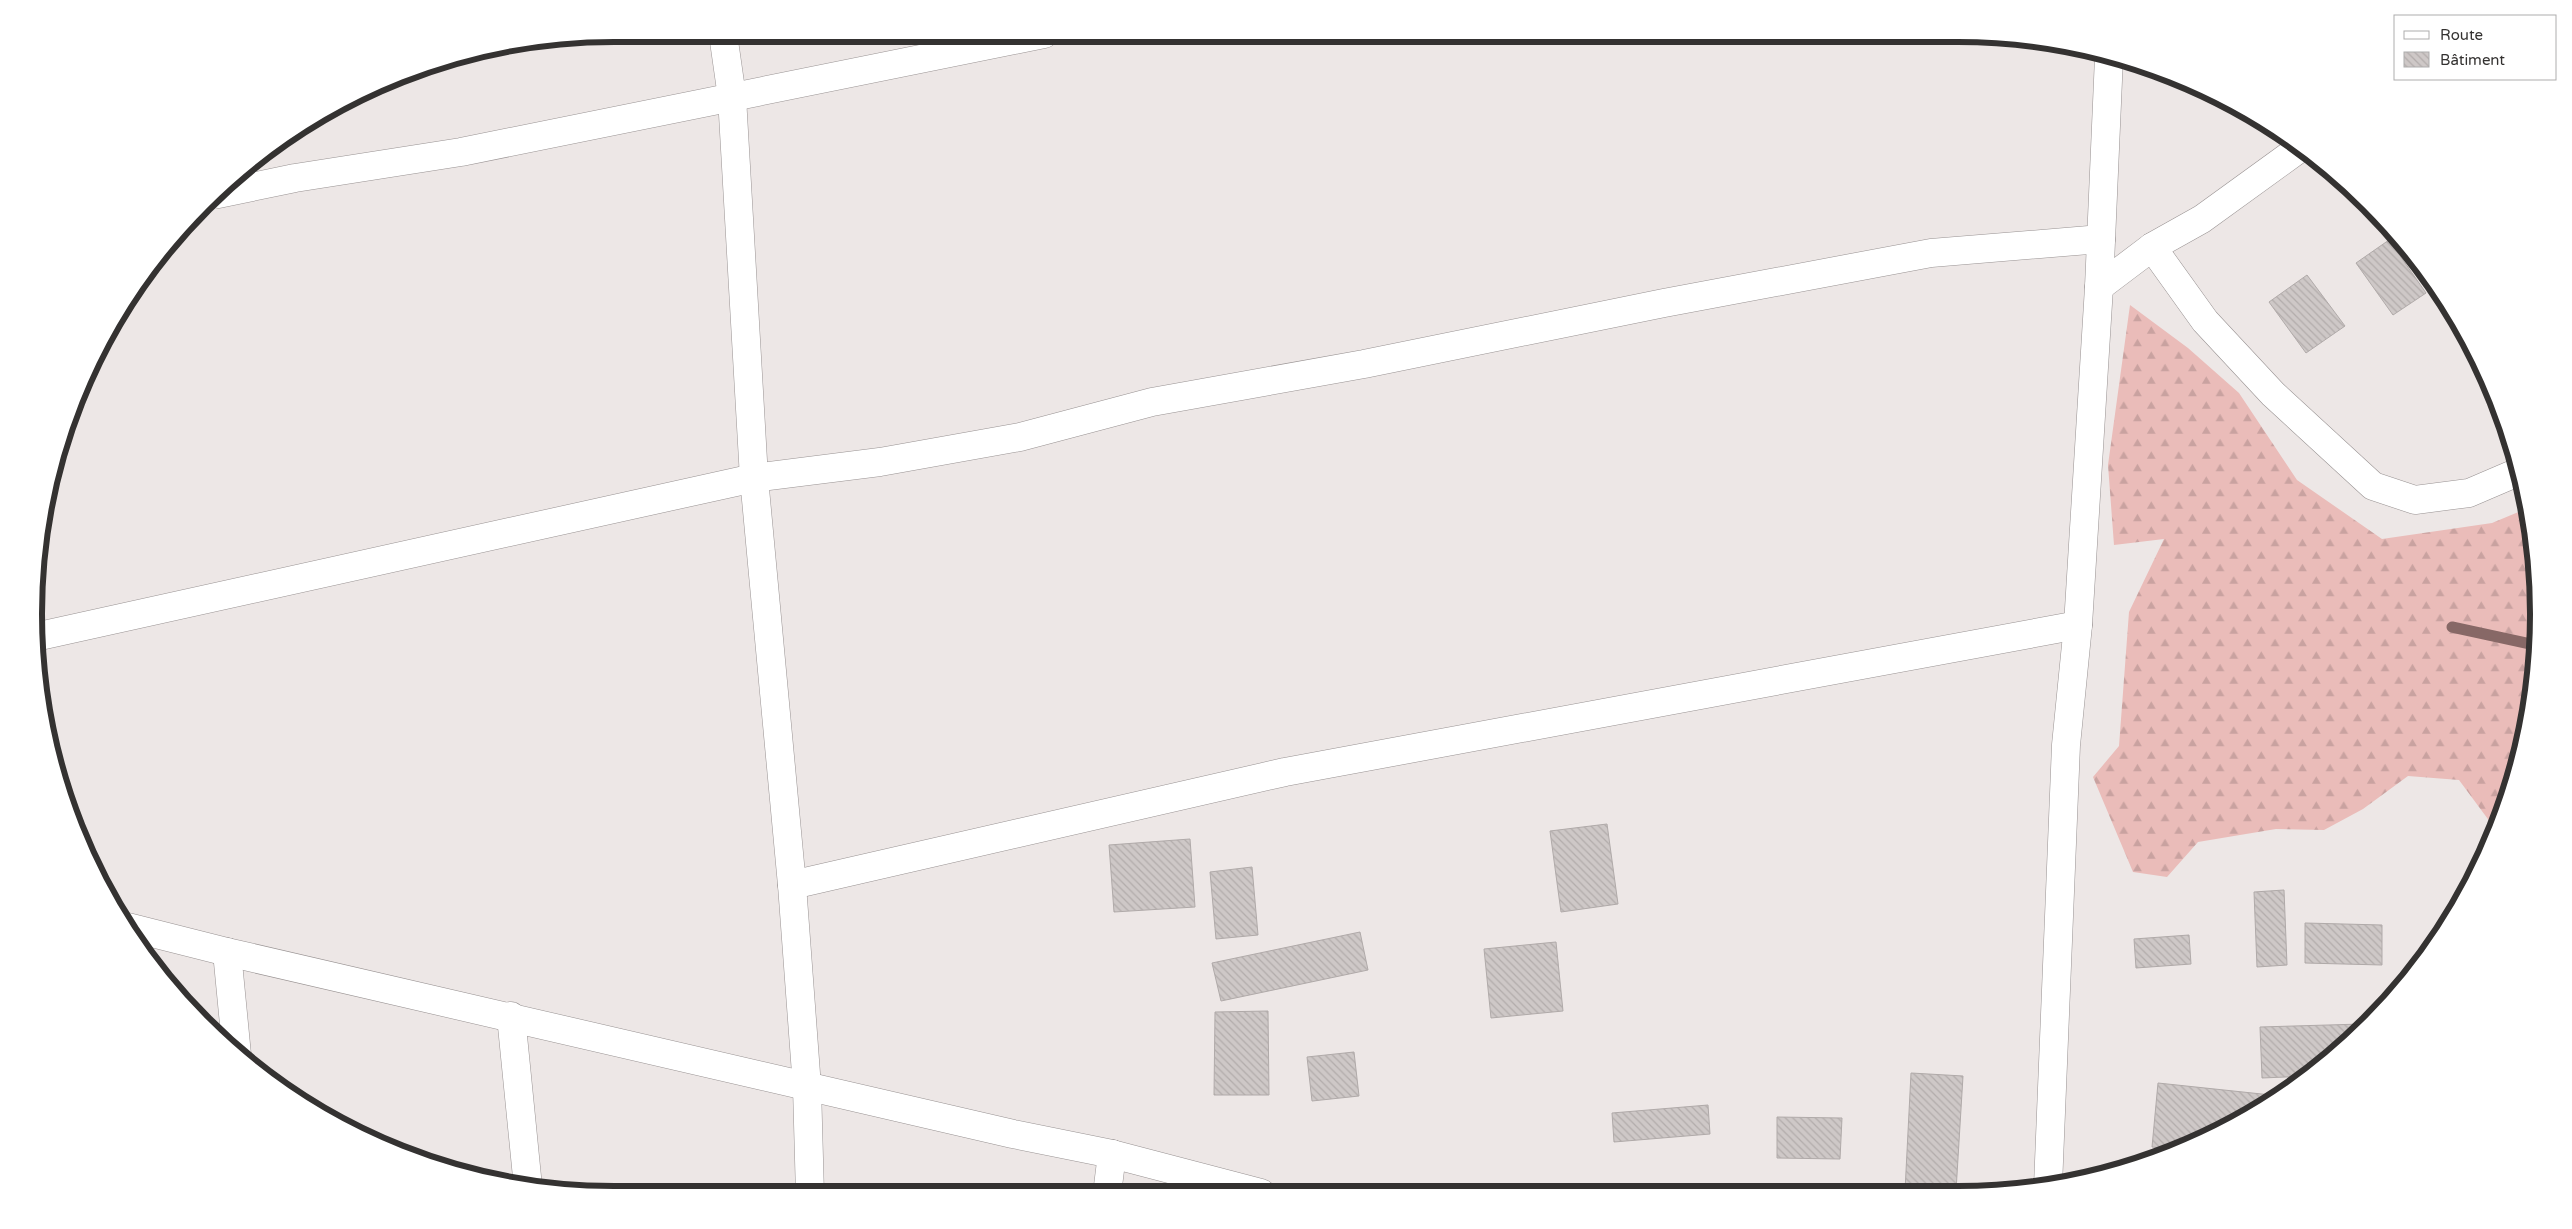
<svg xmlns="http://www.w3.org/2000/svg" width="2572" height="1229" font-family="'Varela Round',sans-serif">
<style>
.forest{fill:url(#forest-firs)}
.lines{fill:none;stroke-linecap:round;stroke-linejoin:round}
.stream{stroke:#876866;stroke-width:11}
.building{fill:url(#building-back-hatch);stroke:#b0aaa9}
.minor-casing{stroke:#989292;stroke-width:29}
.minor{stroke:#fff;stroke-width:28}
.rim{fill:none;stroke:#343231;stroke-width:6}
</style>
<defs>
<pattern id="forest-firs" width="22" height="20" patternUnits="userSpaceOnUse" patternTransform="scale(1.25)"><rect width="22" height="20" fill="#eabcb9"/><path d="M5 1l3.5 6h-7zM16 11l3.5 6h-7z" fill="#c9a2a0"/></pattern>
<pattern id="building-back-hatch" width="6" height="6" patternUnits="userSpaceOnUse" patternTransform="scale(1.25)"><rect width="6" height="6" fill="#cec8c7"/><path d="M-1 5l2 2M0 0l6 6M5-1l2 2" fill="none" stroke="#b2acab"/></pattern>
</defs>
<rect width="100%" height="100%" fill="#ede7e6"/>
<path class="forest" d="M2130,305L2188,348L2239,393L2297,480L2382,539L2492,523L2528,508L2538,615L2527,728L2496,830L2459,780L2408,776L2363,809L2324,830L2276,829L2198,842L2167,877L2133,872L2093,777L2119,746L2129,612L2164,539L2114,545L2108,465Z"/>
<g class="lines">
<path class="stream" d="M2452,627L2535,645"/>
</g>
<g class="building">
<path d="M2389,240L2426,293L2393,315L2356,263Z"/>
<path d="M2307,275L2345,326L2306,353L2269,302Z"/>
<path d="M1607,824L1618,904L1561,912L1550,831Z"/>
<path d="M1190,839L1195,907L1114,912L1109,845Z"/>
<path d="M1252,867L1258,935L1216,939L1210,872Z"/>
<path d="M2284,890L2287,965L2257,967L2254,892Z"/>
<path d="M2305,923L2382,925V965L2305,963Z"/>
<path d="M1360,932L1368,970L1221,1001L1212,963Z"/>
<path d="M2189,935L2191,964L2136,968L2134,939Z"/>
<path d="M1556,942L1563,1011L1491,1018L1484,949Z"/>
<path d="M1268,1011L1269,1095H1214L1215,1012Z"/>
<path d="M2362,1024L2309,1076L2262,1078L2260,1027Z"/>
<path d="M1354,1052L1359,1096L1312,1101L1307,1057Z"/>
<path d="M1911,1073L1963,1076L1956,1191H1905Z"/>
<path d="M2158,1083L2271,1095L2270,1099L2182,1150L2152,1147Z"/>
<path d="M1708,1105L1710,1134L1614,1142L1612,1113Z"/>
<path d="M1777,1117L1842,1118L1840,1159L1777,1158Z"/>
<path d="M1824,1187V1191H1782Z"/>
</g>
<g class="lines">
<defs>
<g id="minor">
<path d="M723,34L732,97L754,478L792,885L807,1087L810,1195"/>
<path d="M218,194L295,178L461,152L1044,34"/>
<path d="M2152,247L2205,321L2273,394L2373,486L2415,500L2469,493L2518,472"/>
<path d="M2099,287L2152,247L2202,219L2300,148"/>
<path d="M35,637L754,478L880,462L1020,437L1152,402L1364,364L1664,303L1931,253L2101,239"/>
<path d="M792,885L1285,772L2078,625"/>
<path d="M128,927L227,952L1013,1134L1112,1154L1261,1193"/>
<path d="M227,952L237,1055"/>
<path d="M511,1016L528,1187"/>
<path d="M2048,1186L2066,745L2078,625L2099,287L2109,57"/>
<path d="M1107,1194L1112,1154"/>
</g>
</defs>
<use href="#minor" class="minor-casing"/>
<use href="#minor" class="minor"/>
</g>
<path d="M0 0H2572V1229H0ZM614 42H1958A572 572 0 0 1 2530 614V614A572 572 0 0 1 1958 1186H614A572 572 0 0 1 42 614V614A572 572 0 0 1 614 42Z" fill="#fff" fill-rule="evenodd"/>
<path class="rim" d="M614 42H1958A572 572 0 0 1 2530 614V614A572 572 0 0 1 1958 1186H614A572 572 0 0 1 42 614V614A572 572 0 0 1 614 42Z"/>
<rect x="2394" y="15" width="162" height="65" fill="#ffffff" stroke="#aeadad"/>
<rect x="2404" y="31" width="25" height="8" fill="#ffffff" stroke="#aeadad"/>
<text x="2440" y="40" font-size="15" fill="#343231">Route</text>
<rect x="2404" y="52" width="25" height="15" fill="url(#building-back-hatch)" stroke="#aeadad"/>
<text x="2440" y="65" font-size="15" fill="#343231">Bâtiment</text>
</svg>
